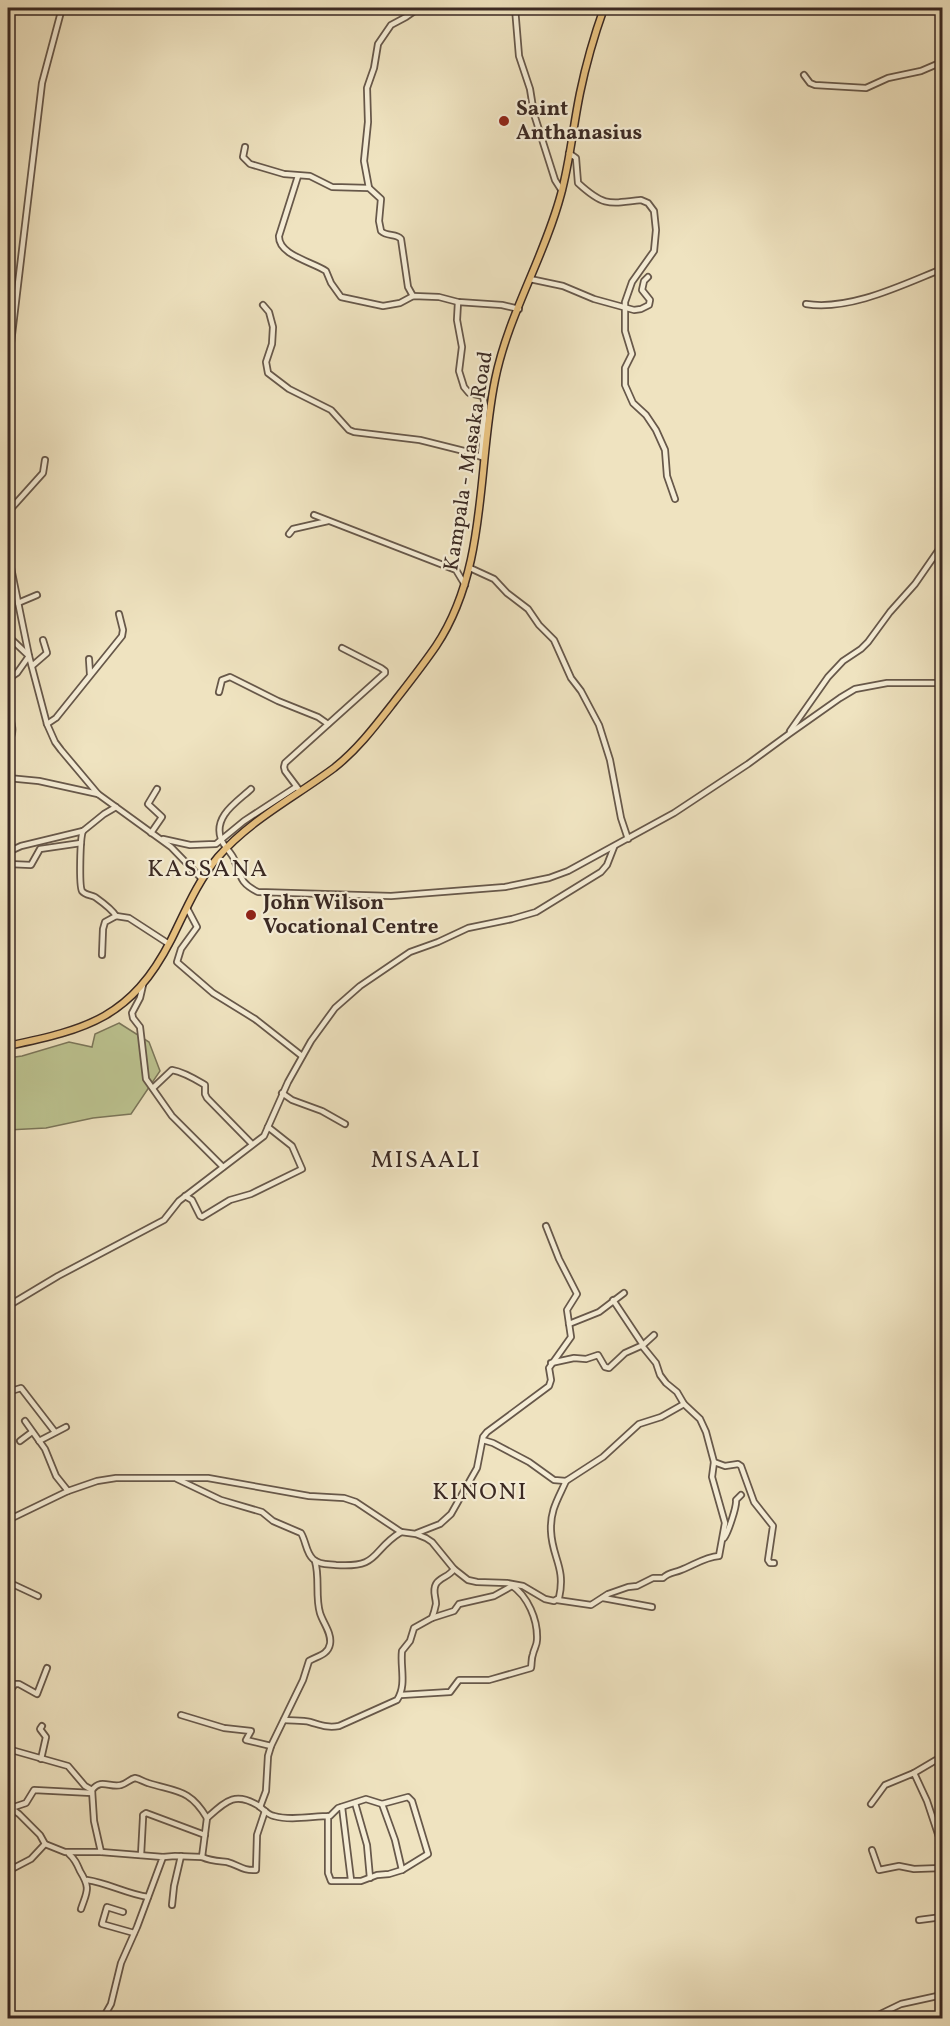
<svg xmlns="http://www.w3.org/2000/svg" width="950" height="2026" font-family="Vollkorn,serif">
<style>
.green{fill:#bcc390;stroke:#7b765a;stroke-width:1.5}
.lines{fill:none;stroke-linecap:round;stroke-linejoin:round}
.minor-casing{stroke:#67584a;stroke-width:8}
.major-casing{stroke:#3a2923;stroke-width:9}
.minor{stroke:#f5edd6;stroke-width:4.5}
.major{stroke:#e8c280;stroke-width:6}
.poi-dot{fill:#8f2418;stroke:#f5edd6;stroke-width:2}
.labels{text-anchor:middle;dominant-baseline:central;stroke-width:4.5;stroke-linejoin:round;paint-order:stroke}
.poi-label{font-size:21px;font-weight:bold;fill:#3a2923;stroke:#f5edd6;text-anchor:start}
.street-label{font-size:21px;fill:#3a2923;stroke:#f5edd6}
.quarter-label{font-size:24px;letter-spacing:1.5px;fill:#3a2923;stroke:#f5edd6}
</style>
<rect width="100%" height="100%" fill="#efe3c0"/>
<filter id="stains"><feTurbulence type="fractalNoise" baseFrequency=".00333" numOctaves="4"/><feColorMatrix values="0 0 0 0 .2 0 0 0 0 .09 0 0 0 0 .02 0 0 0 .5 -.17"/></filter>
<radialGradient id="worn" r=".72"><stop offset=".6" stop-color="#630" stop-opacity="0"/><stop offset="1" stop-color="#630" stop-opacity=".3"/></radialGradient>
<path class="green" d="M119,1023L149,1042L160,1071L131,1114L93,1118L46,1128L8,1130V1058L22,1056L69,1042L92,1047L95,1034Z"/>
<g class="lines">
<defs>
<g id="minor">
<path d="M515,8L519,56L530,89L534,114L555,180L562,191"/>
<path d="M804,75L810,83L815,85L866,88L888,78L921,71L942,62"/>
<path d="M245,147L243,157L250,164L284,174L310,176L332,187L369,188L381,199L379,221L381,231C387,237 396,233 401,239L408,287L413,296"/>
<path d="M569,153L576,158L578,183C603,206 608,204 641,200L648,203L654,211L656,230L654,251L632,282L625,302V331L632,354L625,368V385L633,403L646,415L656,430L665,450L667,476L675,499"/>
<path d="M298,176L279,236C278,255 313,262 326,271L331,283L341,297L383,306L400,303L413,296L439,297L458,302L502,305L519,309"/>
<path d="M369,188L364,161L368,122L367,88L374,68L378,44L391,25L406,17L419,8"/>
<path d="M530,279L563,286L594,299L634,310L641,309L649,305L650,300L642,290L644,281L648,277"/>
<path d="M458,302L457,320L462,347L459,371L464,387L469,393L483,396L485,406L481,456"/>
<path d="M806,304C850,311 902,285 942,269"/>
<path d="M263,305L269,312L273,327L272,344L266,362L268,373L289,389L331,410L349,430L354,432L420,440L468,452L484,458"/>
<path d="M8,368L42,83L62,8"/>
<path d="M8,512L43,473L45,460"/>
<path d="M314,515L456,570L465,585"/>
<path d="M289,534L293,529L328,521"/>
<path d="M8,553L29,656L47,724L55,742L61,750L98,794"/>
<path d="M470,568L494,579L507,593L528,609L539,625L554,640L571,678L581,691L599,725L610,760L621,818L628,839"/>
<path d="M18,603L37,595"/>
<path d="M8,636L29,656L17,673L8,679"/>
<path d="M89,659L90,674"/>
<path d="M32,666L47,653L43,640"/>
<path d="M219,692L222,680L230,677L278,701L318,717L328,724"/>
<path d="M8,710C11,723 16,731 8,742"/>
<path d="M47,724L56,718L122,636L123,630L119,614"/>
<path d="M790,731L828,677L843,661L861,649L868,642L890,612L915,584L942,545"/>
<path d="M8,778L39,781L98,794L171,847L202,879"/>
<path d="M251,789C237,802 213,816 221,839C224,847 231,852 234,859C241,877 240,883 258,892L391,896L505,887L549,878L568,871L674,813L748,764L789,734L840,698L855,689L887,683H942"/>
<path d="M300,791L285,771L284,767L285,763L385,673V671L381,668L342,648"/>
<path d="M83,831C80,837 79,886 82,891C85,895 91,895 95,897C102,902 112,909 116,916"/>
<path d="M151,833L162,817L148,804L157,789"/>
<path d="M163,839L190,845L216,844L244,821L296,787"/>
<path d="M8,852L21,846L83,831L104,814L116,807"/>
<path d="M9,864L31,865L40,849L81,843"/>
<path d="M187,908L197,927L181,949L177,962L213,993L255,1019L302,1056"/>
<path d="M102,955L103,929L105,922L116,916L129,918L169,944"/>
<path d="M143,985L140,998L132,1013L133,1018L140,1027L146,1079L172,1116L223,1167"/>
<path d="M153,1088L172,1070C184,1072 195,1079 205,1085V1094L207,1098L252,1144"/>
<path d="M282,1093L292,1100L322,1111L345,1124"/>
<path d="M185,1196L192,1200L200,1216L202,1217L230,1200L251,1194L302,1169L292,1146L268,1127"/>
<path d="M8,1306L58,1276L164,1220L179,1201L264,1136L288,1082L311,1041L335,1008L360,986L410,952L438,942L468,928L512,919L536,912L601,872L607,865L614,847"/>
<path d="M569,1324L599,1312L624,1293"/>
<path d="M654,1335L643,1345V1347L656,1363L660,1375L666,1383L677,1392L684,1404L700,1419L706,1432L714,1462L725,1466L738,1464L741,1466L754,1502L773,1526L768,1560L770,1563H774"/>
<path d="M551,1363L574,1358L586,1359L598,1355L605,1367L609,1368L625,1353L643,1345L613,1300"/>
<path d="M8,1392L21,1388L55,1432"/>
<path d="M25,1421L45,1449L56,1476L68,1491"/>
<path d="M483,1440L493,1443L529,1462L554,1480L566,1481L603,1457L639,1424L661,1417L684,1404"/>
<path d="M20,1441L32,1432"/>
<path d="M39,1441L66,1427"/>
<path d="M177,1479L221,1500L262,1512L273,1521L301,1533C306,1541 306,1553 313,1559C319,1565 328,1564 336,1565C381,1568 370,1551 401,1532"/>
<path d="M8,1520L68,1491L97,1481L116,1478H208L309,1496L344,1498L356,1502L401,1532L416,1534L426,1538L432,1542L454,1569L468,1580L477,1582L507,1583L523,1586L545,1599L554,1601L559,1598C566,1567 552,1558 551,1531C550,1510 558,1499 566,1481"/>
<path d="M417,1533L440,1524L451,1514L477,1468L483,1437L487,1432L549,1386L551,1380L549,1368L571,1337L567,1310L577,1294L559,1259L546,1226"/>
<path d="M724,1538C728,1533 737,1506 736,1500L741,1495"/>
<path d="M8,1582L38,1596"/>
<path d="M603,1598L652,1607"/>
<path d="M557,1600L591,1605L608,1594L628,1587L637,1586L653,1578H663C669,1572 674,1573 681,1570C694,1565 705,1557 719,1556L725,1523L712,1477L714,1462"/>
<path d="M432,1618L454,1611L459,1604L494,1596L512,1586"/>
<path d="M8,1693L15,1684H19L37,1694L47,1668"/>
<path d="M401,1695L450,1692L459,1680H489L531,1668C532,1663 531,1659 533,1654C534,1649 537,1645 537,1640C538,1620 528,1596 511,1585"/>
<path d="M181,1715L224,1728L251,1731L246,1740L271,1746"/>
<path d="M284,1720C293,1721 302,1720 310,1722C321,1725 327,1728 339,1726L397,1700C407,1685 400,1667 402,1651L410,1641L414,1628L432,1618C434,1613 435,1609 436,1604C436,1597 432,1591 436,1584C440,1577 449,1577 454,1569"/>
<path d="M8,1749L68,1766L85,1786L92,1790"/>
<path d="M41,1759L46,1737L40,1729L42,1726"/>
<path d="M914,1773L936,1760"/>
<path d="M355,1803L367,1845L370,1878"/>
<path d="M382,1804L395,1840L402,1870"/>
<path d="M871,1804L885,1785L914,1773L927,1801L942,1846"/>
<path d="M8,1806L19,1814L40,1835L45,1844L65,1852H101L163,1857L137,1927L121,1963L111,2004L103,2018"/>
<path d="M260,1807L266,1791L268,1756L271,1746L303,1680L309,1661C317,1656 328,1655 330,1644C332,1633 323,1623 320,1613C315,1596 320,1578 315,1561"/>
<path d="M342,1807L351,1880"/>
<path d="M11,1808L26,1803L34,1790L92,1793"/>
<path d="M872,1850L879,1870L899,1866L914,1869L942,1868"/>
<path d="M101,1852L94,1821L92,1790C101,1778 110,1788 121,1785C126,1784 130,1779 135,1778C140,1779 144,1782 148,1783C177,1792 190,1789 207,1818"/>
<path d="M69,1854C75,1859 77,1864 80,1871C91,1889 87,1891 81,1909"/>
<path d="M141,1855L143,1818V1815L146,1813L205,1835"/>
<path d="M163,1857L175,1856L202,1857L207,1818C226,1801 235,1791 259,1806C264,1810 268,1815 274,1816C291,1821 313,1816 330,1816L338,1808L366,1799L382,1804L408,1797L412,1801L428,1854L402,1870L389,1874L377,1875L361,1881H331L328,1873V1816"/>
<path d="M202,1857C211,1861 218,1861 227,1862C239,1865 242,1871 256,1870L257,1835L265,1811"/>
<path d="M8,1871L31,1859L45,1844"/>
<path d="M87,1880C108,1883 127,1894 148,1897"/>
<path d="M172,1905L174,1886L181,1856"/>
<path d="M123,1912L107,1907L102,1924L134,1933"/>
<path d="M919,1920L942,1917"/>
<path d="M872,2018L901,2004L942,1995"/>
</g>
<path id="major" d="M8,1046C88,1029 131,1018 171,940C185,912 197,882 218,857C250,820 295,797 334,768C358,749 376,725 394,702C408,684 423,665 436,646C488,568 477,468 495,380C508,315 544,258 561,194C570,161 573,127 580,93C586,64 594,36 604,8"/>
</defs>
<use href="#minor" class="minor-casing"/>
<use href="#major" class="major-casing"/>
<use href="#minor" class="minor"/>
<use href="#major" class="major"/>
</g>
<g class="poi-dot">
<circle cx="504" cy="121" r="6"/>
<circle cx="251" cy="915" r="6"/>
</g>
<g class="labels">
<g class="poi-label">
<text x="516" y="109">Saint<tspan x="516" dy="24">Anthanasius</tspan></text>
<text x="263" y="903">John Wilson<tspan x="263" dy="24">Vocational Centre</tspan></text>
</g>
<g class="street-label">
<text transform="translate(469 461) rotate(-81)">Kampala - Masaka Road</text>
</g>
<g class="quarter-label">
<text x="208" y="870">KASSANA</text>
<text x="426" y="1161">MISAALI</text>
<text x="480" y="1493">KINONI</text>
</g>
</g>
<rect width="950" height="2026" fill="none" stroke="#efe3c0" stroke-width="30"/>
<rect x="9" y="9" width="932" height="2008" fill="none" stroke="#3a2923" stroke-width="3"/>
<rect x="15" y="15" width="920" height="1996" fill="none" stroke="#3a2923" stroke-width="1.5"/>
<rect width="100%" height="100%" filter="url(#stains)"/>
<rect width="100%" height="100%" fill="url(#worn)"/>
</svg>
